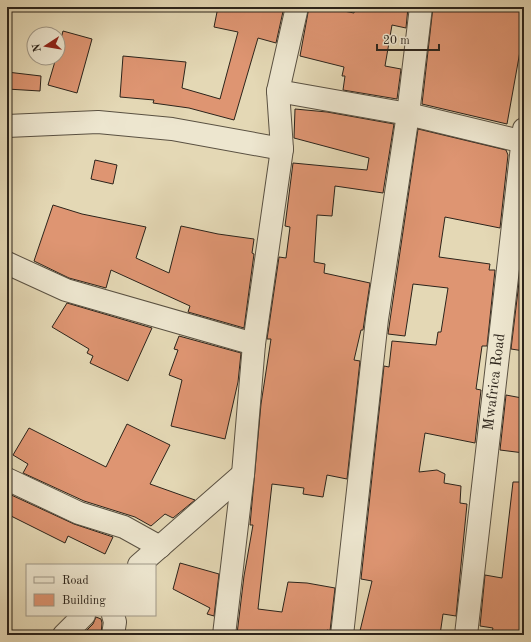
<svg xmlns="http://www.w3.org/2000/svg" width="531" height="642" font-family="'Old Standard TT',serif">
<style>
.building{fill:#de9572;stroke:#2c241b}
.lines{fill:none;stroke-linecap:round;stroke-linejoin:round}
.minor-casing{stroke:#5a5142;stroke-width:24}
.minor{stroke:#ede6cf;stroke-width:22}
.labels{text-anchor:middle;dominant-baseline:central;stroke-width:4;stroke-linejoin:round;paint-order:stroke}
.street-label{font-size:15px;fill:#2c241b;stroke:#ede6cf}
</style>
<rect width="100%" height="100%" fill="#e4d8b5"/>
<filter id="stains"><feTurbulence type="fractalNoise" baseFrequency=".005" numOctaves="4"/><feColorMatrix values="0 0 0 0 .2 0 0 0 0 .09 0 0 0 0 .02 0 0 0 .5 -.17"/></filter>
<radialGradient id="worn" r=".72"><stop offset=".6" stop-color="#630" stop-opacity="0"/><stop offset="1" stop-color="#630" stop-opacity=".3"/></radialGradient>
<g class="building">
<path d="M218,7H284L276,43L258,38L234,120L189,108L153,103L154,100L120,97L123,56L186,62L182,88L220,99L238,32L214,27Z"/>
<path d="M309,7H323L354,13L355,7H408L406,28L392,25L385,66L401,69L397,99L343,90L345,76H342L344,67L300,56Z"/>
<path d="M433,7H524V29L507,124L422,104Z"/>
<path d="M63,31L92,39L77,93L48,85L56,58H58V50Z"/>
<path d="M7,72L41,76L40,91L7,89Z"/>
<path d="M295,109L327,112L394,124L383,193L335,186L332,216L317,215L314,262L325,264L324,273L370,283L363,330H361L354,360L360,361L347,479L327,475L323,497L303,494L304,488L272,484L258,609L282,612L288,582L307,583L335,588L330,631L327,630L326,635H245L237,634L244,576L253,525H250L261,404L271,339H267L279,257L286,258L290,227L285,226L293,163L367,170L369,158L294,138Z"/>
<path d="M418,129L506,150L508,155L500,228L445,217L439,257L490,264L489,270H495L487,346H482L476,389L481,390L475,443L425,433L419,472L437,470L445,474L444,483L461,486L460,503L467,504L456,616L443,614L440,635H359L372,581L361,579L384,366L389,367L392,341L436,345L438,332H441L448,288L413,284L405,336L388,334Z"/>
<path d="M95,160L117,165L113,184L91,179Z"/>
<path d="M53,205L82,214L146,227L136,258L169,273L181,226L218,234L254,239L252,253L254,254L244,328L188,312L190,306L111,270L106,288L69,278L34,261Z"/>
<path d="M520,274H524V351L511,349Z"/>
<path d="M67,303L152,328L128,381L90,363L93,356L87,353L89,349L52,327Z"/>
<path d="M179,336L241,353L238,382L225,439L171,426L182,380L169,375L178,350L174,349Z"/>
<path d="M506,395L522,398L521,404H524V453L500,450Z"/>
<path d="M127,424L170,445L150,484L195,500L173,518L165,514L151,526L135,517L84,501L23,473L28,464L13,455L29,428L106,467Z"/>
<path d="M513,482H524V606L520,635H491L493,628L480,626L485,575L502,578Z"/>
<path d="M7,493L74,524L113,537L105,554L68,536L65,543L7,514Z"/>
<path d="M180,563L219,574L214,616L207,614L210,608L173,589Z"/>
<path d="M96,617L101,619L102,623L101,635H82L93,624Z"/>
</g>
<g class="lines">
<defs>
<g id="minor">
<path d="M278,91L408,114L524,142"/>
<path d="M7,126L98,122L172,129L282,149"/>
<path d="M7,263L66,290L254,344"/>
<path d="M7,479L79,513L124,527L160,547"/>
<path d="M139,565L243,474"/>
<path d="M113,615L115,622L113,635"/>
<path d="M64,635L84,615"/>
<path d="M224,635L243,474L254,344L282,149L278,91L297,7"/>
<path d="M342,635L377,319L408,114L421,7"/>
<path d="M466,635L524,129"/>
</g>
</defs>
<use href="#minor" class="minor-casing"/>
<use href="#minor" class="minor"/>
</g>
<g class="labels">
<g class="street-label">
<text transform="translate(495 382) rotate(-83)">Mwafrica Road</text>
</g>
</g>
<rect width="531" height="642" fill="none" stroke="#e4d8b5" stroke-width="24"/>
<rect x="8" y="8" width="515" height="626" fill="none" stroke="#2c241b" stroke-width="2"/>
<rect x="12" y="12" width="507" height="618" fill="none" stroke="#2c241b"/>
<rect x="26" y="564" width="130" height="52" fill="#ede6cf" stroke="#a09887"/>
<rect x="34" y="577" width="20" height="6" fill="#ede6cf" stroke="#a09887"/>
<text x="62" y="584" font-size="12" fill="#2c241b">Road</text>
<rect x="34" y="594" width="20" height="12" fill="#de9572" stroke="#a09887"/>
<text x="62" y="604" font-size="12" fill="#2c241b">Building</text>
<g transform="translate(46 46) rotate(258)"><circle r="19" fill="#ede6cf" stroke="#a09887"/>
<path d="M0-3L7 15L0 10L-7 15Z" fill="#8f2418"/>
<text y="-6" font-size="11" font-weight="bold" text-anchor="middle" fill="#2c241b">N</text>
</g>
<path d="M377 44v6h62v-6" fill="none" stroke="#2c241b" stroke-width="2"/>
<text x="383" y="44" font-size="12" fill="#2c241b" stroke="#ede6cf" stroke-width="3" paint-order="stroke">20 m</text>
<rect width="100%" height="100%" filter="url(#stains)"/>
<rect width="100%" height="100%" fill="url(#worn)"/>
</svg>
